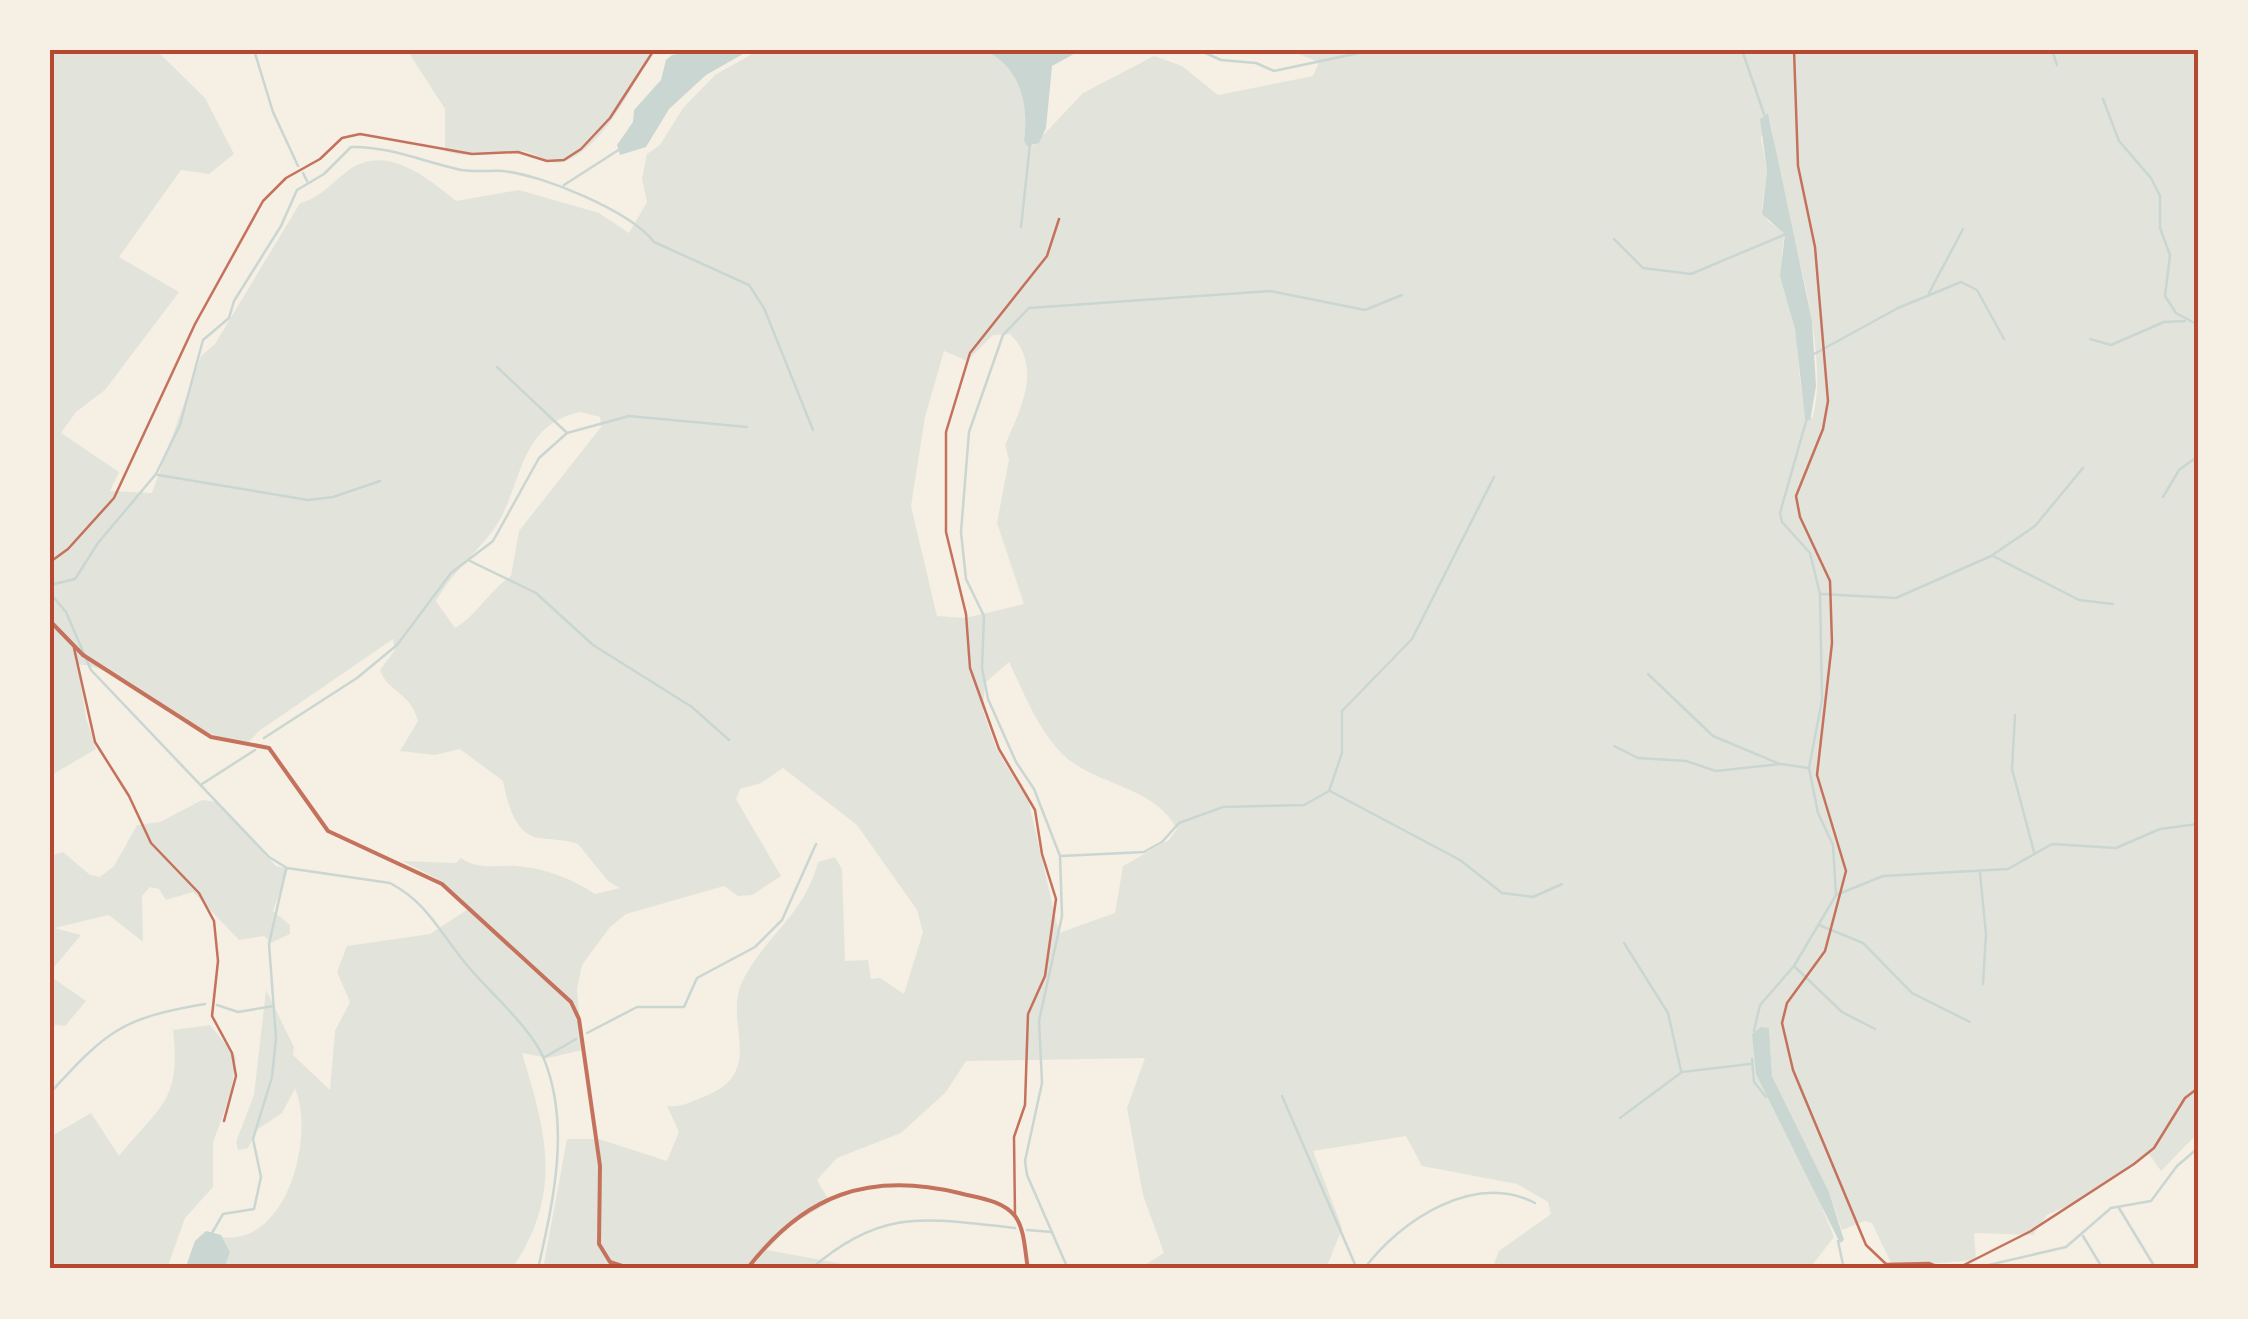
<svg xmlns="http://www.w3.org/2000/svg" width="2248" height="1319" font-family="Montserrat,sans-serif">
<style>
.green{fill:#e2e4dc;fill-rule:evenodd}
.water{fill:#c9d6d2}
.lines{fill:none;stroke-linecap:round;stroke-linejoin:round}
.stream{stroke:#c9d6d2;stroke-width:2.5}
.minor{stroke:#c5725c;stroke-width:2.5}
.tertiary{stroke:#c5725c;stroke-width:4}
.neatline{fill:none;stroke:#b5482f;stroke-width:4}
</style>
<rect width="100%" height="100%" fill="#f6efe4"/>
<g class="green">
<path d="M50,50H156L205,98L234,154L209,174L181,170L119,257L179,292L105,390L76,412L61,433L119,472L110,491L152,493L201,356L215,344L300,203C318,199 331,184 345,173C384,141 426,177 456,201L519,190L599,213L629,233L647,202L642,179L647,154L660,145L683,108L715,75L759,50H983C1021,66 1029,105 1024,141L1033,146L1083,93L1154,56L1182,66L1218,95L1313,76L1319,62L1288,50H2198V1133L2161,1171L2149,1154L2082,1199L2047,1215L2033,1235L1974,1233L1976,1260L1893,1267L1872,1223L1865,1221L1842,1230L1829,1192L1772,1076L1769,1028L1752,1034L1834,1237L1809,1269H1492L1499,1251L1551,1214L1548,1202L1517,1184L1422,1166L1406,1136L1313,1151L1342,1228L1326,1269H1138L1164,1253L1143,1195L1127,1108L1145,1058L966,1061L946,1092L901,1133L837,1158L817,1180L830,1202L789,1226L767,1250L870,1269H543L567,1139H599L667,1161L679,1132L667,1106C683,1107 688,1103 703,1097C770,1072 720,1021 744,978C769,932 804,915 818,862L835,857L842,869L845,961L868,960L871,979L880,978L904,994L923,932L917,910L857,825L783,768L761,783L740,789L736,799L781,876L752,895L738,896L724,886L626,914L610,927L582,965L577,989L582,1050L548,1058L522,1053C547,1135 563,1193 512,1269H224L230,1252L222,1237C288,1246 315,1134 295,1089L282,1113L258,1129L248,1148L238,1150L236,1142L254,1095L266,990L294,1047L293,1055L330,1090L335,1031L350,1002L337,972L347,946L430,934L468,909L436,878L402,861L456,863L461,858C478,870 497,865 517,866C544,868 573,879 595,894L620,888L608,881L578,844C564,839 553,840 539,838C514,835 507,800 503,781L460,749L435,755L400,751L418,721C410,691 388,693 380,670L395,650L393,639L259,731L246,745C222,739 202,731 180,719C156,705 104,662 78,665L86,718L96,749L50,776ZM1768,114C1778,144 1775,176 1784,206C1800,258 1829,366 1812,419C1796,389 1801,367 1796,335C1790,293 1776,280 1785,233L1768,221L1762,208L1767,171L1761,138ZM1010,334C1043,367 1021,408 1005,445L1009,459L997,523L1024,604L965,618L937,616L911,506L925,417L944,351L967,361L993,335ZM580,412L600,417L601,427L519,531L511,576C489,591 476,616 455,628L436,601C451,574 472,557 491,533C525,489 514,427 580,412ZM1009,662C1025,695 1042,740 1072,762C1105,786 1156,789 1177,829L1169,840L1123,866L1115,913L1059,933L1029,803L996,748L983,711L985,683Z"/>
<path d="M407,50H653C634,84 605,145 566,161C548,168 538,152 522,151C495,151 471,160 445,151V109Z"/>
<path d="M202,800L217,802L276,866L288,869L273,911L290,925V934L271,943L264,936L239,940L193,892L166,900L159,889L150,887L142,896L143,942L109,915L54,928L81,935L50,972V856L63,852L90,875L100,877L114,866L137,825L160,822Z"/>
<path d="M50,976L86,1001L65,1026L50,1024Z"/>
<path d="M210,1025L236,1057L231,1092L213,1143V1187L185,1218L169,1263L166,1269H50V1137L91,1113L119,1156C161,1105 181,1101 173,1030Z"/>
</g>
<g class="water">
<path d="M700,50H750L706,75L669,109L646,147L620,155L617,145L633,122L634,110L661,80L666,60L672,55Z"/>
<path d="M983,50H1081L1052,66L1046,128L1039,143L1027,146L1024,141C1029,105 1021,66 983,50Z"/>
<path d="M1768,113L1812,321L1816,386L1810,421L1805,418L1795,329L1780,276L1785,234L1762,214L1767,171L1760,119Z"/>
<path d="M1761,1027L1769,1028L1772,1076L1829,1192L1844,1240L1840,1243L1756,1074L1752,1034Z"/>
<path d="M206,1231L221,1235L230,1252L224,1269H185L195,1241Z"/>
</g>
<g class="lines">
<g class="stream">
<path d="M254,50L273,112L298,166"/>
<path d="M1199,50L1221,60L1256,63L1274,71L1373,50"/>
<path d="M1742,50L1764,114"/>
<path d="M2052,50L2057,65"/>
<path d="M2103,99L2119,141L2151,178L2160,196V228L2170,255L2165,296L2176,313L2198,325"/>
<path d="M303,173L307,181"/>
<path d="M564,185L620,149"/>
<path d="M1021,227L1030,144"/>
<path d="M1614,239L1643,268L1691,274L1786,234"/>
<path d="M1929,293L1963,229"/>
<path d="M2090,339L2111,345L2164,322L2185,321"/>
<path d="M1814,354L1898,308L1961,282L1977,290L2004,339"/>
<path d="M497,367L566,432"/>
<path d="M158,475L308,500L333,497L380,481"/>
<path d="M2163,497L2179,470L2198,456"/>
<path d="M1993,556L2079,600L2113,604"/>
<path d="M470,561L536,593L593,645L692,707L729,740"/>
<path d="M50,585L75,579L98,543L156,474L180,425L203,340L229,318L234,301L281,226L297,190L324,174L351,147C387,146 422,161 457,169C472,173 488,170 503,171C543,175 630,211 654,242L749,285L764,308L813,430"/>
<path d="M50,593L66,612L91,670L269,857L287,868L390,883C426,902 438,929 462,959C485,989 530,1025 544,1059C571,1126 553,1202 538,1269"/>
<path d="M1821,594L1896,598L1991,556L2035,526L2083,468"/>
<path d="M1648,674L1713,736L1780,764"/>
<path d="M2015,715L2012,769L2034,852"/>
<path d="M264,738L357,678L397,645L451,573L493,541L539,458L567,433L629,416L747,427"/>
<path d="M1614,746L1638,758L1686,761L1716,771L1781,764L1808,768"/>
<path d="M202,784L255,750"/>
<path d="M1330,791L1460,860L1502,893L1533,897L1562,884"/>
<path d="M1061,856L1144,852L1162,842L1179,823L1223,807L1304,805L1329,791L1342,753V711L1412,639L1494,477"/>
<path d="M1980,873L1986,934L1983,984"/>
<path d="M1836,895L1883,876L2008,869L2052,844L2116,848L2160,829L2198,824"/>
<path d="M1819,925L1863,943L1912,993L1970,1022"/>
<path d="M1624,943L1668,1013L1681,1071"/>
<path d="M1795,967L1842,1012L1875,1029"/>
<path d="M217,1005L238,1012L273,1006"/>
<path d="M1754,1031L1760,1005L1794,966L1836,895L1833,845L1818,813L1809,768L1822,700L1820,594L1810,553L1782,522L1780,513L1807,418"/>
<path d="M587,1033L637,1007H684L697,978L755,947L782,920L816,844"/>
<path d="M545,1057L576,1039"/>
<path d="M1752,1059L1754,1082L1766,1097"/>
<path d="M50,1093C107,1031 121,1018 205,1004"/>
<path d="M1282,1096L1357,1269"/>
<path d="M1620,1118L1682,1072L1750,1064"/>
<path d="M2119,1208L2156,1269"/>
<path d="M1027,1230L1052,1232"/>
<path d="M212,1233L223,1214L254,1209L261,1177L253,1139L272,1077L276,1038L269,944L286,869"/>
<path d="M2083,1236L2103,1269"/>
<path d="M1838,1241L1844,1269"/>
<path d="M811,1269C883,1206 929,1219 1015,1228"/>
<path d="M1068,1269L1027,1175L1025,1161L1042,1083L1039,1021L1062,916L1060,856L1034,789L1016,762L988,699L982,668L984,616L966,579L961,532L969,432L1003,335L1029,308L1270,291L1365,310L1402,295"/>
<path d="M1364,1269C1401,1219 1475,1172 1535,1203"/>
<path d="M1971,1269L2066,1247L2111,1208L2151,1201L2177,1166L2198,1148"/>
</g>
<g class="minor">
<path d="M1794,50L1798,166L1815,247L1828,401L1823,429L1796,496L1800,517L1830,581L1832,643L1817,775L1846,871L1825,951L1787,1003L1782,1023L1793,1070L1866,1245L1886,1264L1929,1263L1944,1269"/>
<path d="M50,562L68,549L114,498L195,324L263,201L286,178L320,159L342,138L360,134L472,154L518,152L547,161L564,160L581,149L610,118L654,50"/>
<path d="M74,648L95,742L129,796L151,843L199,893L214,921L218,961L212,1016L232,1053L236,1076L224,1121"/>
<path d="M1015,1215L1014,1137L1025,1105L1028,1014L1045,976L1056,899L1042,854L1035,810L999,749L970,668L966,614L946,532V432L970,353L1047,256L1059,219"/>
<path d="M1956,1269L2031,1231L2134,1164L2154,1148L2185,1098L2198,1088"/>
</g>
<g class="tertiary">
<path d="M50,621L83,655L211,737L269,748L328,831L442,884L571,1002L579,1019L600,1166L599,1244L610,1262L631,1269"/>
<path d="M747,1269C804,1195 868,1171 959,1193C978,1198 1002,1200 1015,1216C1025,1229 1025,1253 1028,1269"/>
</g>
</g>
<rect width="2248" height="1319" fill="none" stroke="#f6efe4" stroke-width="105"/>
<rect x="52" y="52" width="2144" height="1214" class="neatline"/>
</svg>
